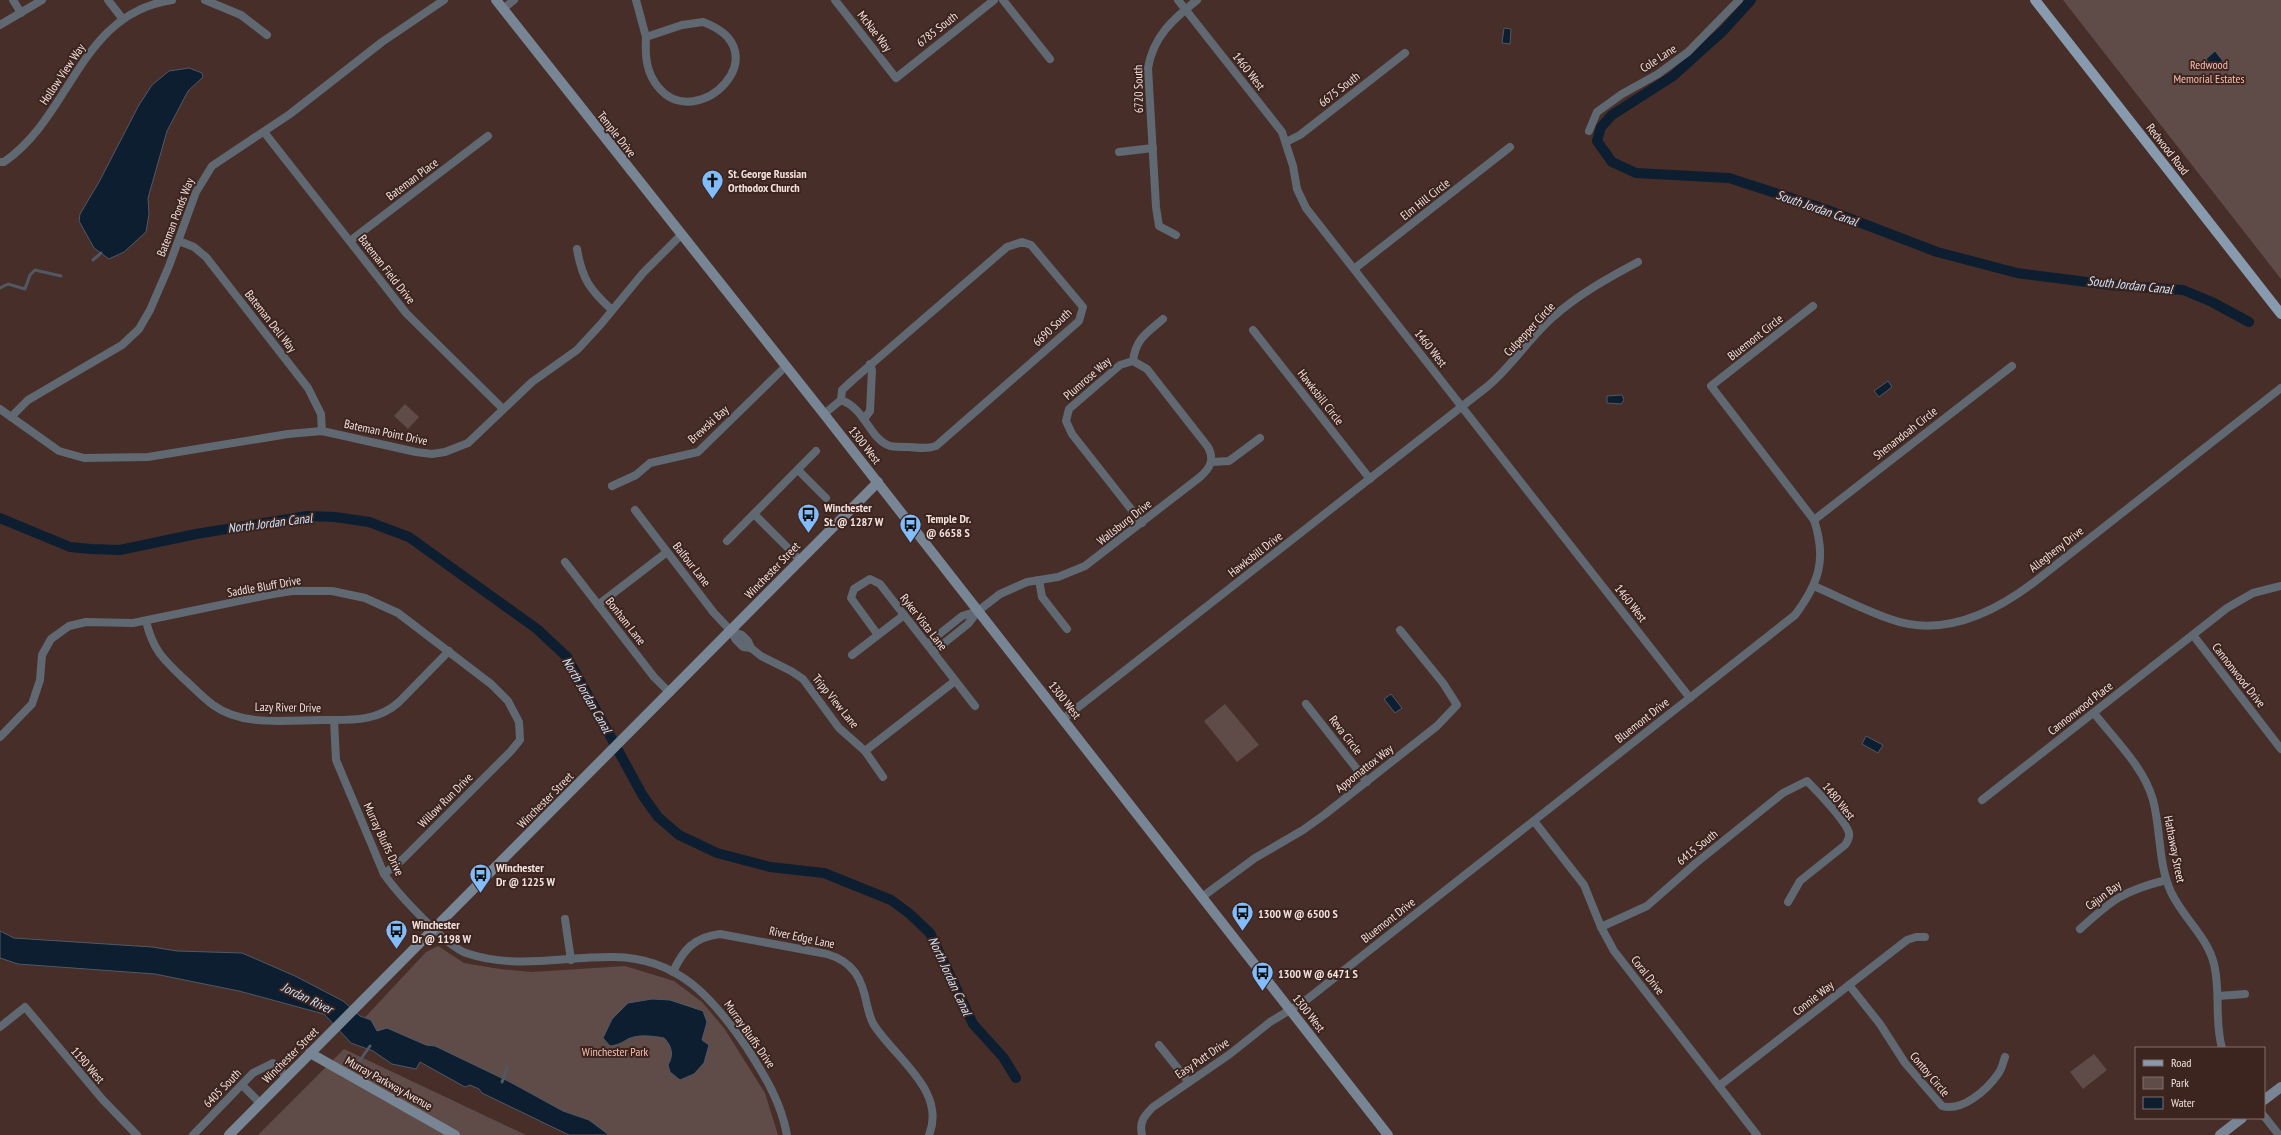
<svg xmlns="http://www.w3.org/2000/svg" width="2281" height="1135" font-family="'PT Sans Narrow',sans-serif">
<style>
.green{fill:#5f4b47}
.water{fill:#0c1e30;stroke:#515864}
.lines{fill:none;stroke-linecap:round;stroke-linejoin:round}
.stream{stroke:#515864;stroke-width:3}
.canal{stroke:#0c1e30;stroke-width:10}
.street{stroke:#606872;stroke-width:8}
.secondary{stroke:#778594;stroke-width:10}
.primary{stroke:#889aae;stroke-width:10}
.labels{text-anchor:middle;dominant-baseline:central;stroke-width:4;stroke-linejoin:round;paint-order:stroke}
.street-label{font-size:12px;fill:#f1e0dc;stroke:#3c241f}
.park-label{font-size:12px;fill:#f9bdb0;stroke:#3c241f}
.poi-label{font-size:12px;font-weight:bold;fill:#f1e0dc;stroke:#3c241f;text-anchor:start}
.water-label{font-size:13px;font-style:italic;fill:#cce4fe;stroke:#3c241f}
</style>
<rect width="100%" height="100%" fill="#472e29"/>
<g class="green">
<path d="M2063,0H2281V279Z"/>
<path d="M405,404L419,417L408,429L394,416Z"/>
<path d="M1225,704L1259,745L1237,762L1204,721Z"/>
<path d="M438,946L464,963L500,969L532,972L625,966L674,981L702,1002L724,1028L765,1093L778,1135H593L356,1027L426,952Z"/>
<path d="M344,1049L526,1135H258Z"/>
<path d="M2094,1054L2107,1070L2083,1089L2070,1072Z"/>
</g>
<g class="water">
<path d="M1504,28L1511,29L1510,44L1502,43Z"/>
<path d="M2215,51L2223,61L2213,68L2206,59Z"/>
<path d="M189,68L202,73L203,77L188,91L167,131L148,198L149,214L146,232L124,252L109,259L94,248L79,221L80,214L99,182L139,105L152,85L169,71Z"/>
<path d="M1888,381L1892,387L1879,397L1874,391Z"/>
<path d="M1622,395L1624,400L1621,404L1607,403V396Z"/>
<path d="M1391,694L1402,708L1395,713L1384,699Z"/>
<path d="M1866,736L1883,745L1878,753L1862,744Z"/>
<path d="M0,931L14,938L152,947L177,951L242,953L295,976L343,1001L360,1016L371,1020L377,1031L387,1028L426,1045L435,1046L510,1082L563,1111L589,1120L609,1135H569L482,1093L479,1089L470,1085L465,1087L420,1062L416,1069L392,1064L373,1051L351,1043L324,1014L239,991L155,974L18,964L0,958Z"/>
<path d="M652,999L670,1000L703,1011L707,1022L702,1040L709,1045L704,1063L694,1074L680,1080L670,1072L668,1065C674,1055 672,1046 664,1038C652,1036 639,1034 628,1039C621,1043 618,1045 610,1046L603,1038L612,1019L628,1003Z"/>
</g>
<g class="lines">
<g class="stream">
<path d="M93,260L101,253"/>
<path d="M0,288L8,284L25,289L30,275L35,270L61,276"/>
<path d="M358,1063L370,1046"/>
<path d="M502,1082L507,1068"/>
</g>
<g class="canal">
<path d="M1751,0L1724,30L1673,76L1612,115L1601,127L1597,141L1612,162L1636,173L1729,178L1822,208L1937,252L2017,273L2110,285L2183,290L2212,302L2249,322"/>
<path d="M0,518L70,547L91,549L120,550L196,534L307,516L335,517L369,522L409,537L537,629L567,657L643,796L658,817L679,835L717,853L770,867L824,873L891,900L910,914L930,933L973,1024L1003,1057L1016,1078"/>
</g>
<g class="street">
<path d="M13,0L21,13"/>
<path d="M108,0L122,18"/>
<path d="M205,0L241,15L267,35"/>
<path d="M636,0L646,37"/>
<path d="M835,0L896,78L994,0"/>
<path d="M1003,0L1050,59"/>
<path d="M1178,0L1282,132L1293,166L1297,189L1306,208L1690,698"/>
<path d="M503,9L514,0"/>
<path d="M703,22C782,51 698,134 659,88C646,73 645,56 646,37L682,25Z"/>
<path d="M0,25L42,0"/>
<path d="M1589,131L1597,112L1622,94L1658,74L1688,52L1739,0"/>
<path d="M264,132L406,313L503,409"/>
<path d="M1286,142L1300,135L1405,53"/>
<path d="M1119,152L1153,148"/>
<path d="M0,162H4C73,114 79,14 172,0"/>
<path d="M1176,235L1159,226L1156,207L1148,68C1153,37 1173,19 1197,0"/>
<path d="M179,241L194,247L206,257L308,388L321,414L322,431"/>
<path d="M350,241L488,136"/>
<path d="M577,249C582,279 590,290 612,310"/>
<path d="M1354,269L1510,147"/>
<path d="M1253,330L1370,479"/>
<path d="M1133,361C1136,338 1147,333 1163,319"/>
<path d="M0,409L59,451L84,458L148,457L288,434L322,431L416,452L432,454L445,452L468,443L532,382L577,350L601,324L643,273L682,234"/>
<path d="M824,414L841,400C866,409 869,439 890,446C895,447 903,447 908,447C918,448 927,449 936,446L1079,321L1083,307L1031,245L1022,242L1007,247L854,379L842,390L841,400"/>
<path d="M11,417L28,400L122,345L139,329L150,310L169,266L196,192L212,166L290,114L382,42L444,0"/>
<path d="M864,419L870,411L872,370L870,364"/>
<path d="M1212,462L1229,461L1260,438"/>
<path d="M798,470L826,498"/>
<path d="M612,486L636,475L650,463L698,452L786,366"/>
<path d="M635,510L714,613L731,631L736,640L743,647L751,648"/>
<path d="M754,514L800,560"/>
<path d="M1814,520L2012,366"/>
<path d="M727,541L816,451"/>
<path d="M565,562L654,677L670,693"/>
<path d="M1039,580L1042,597L1067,629"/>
<path d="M1814,586C1839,597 1864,610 1890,619C1942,638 1992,614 2033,583L2281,388"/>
<path d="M598,605L667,552"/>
<path d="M146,621C153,650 163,659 183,678C193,687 202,697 213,705C243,727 287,720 322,720C351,720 377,722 399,702L449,651"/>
<path d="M731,631L742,635L748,641L751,648L761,656L791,671L803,679L839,728L865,751L883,777"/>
<path d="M878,635L851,598L854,589L870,579L880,584L975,706"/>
<path d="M2193,635L2281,749"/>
<path d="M927,644L962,616L978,611"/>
<path d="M933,652L968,624L978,611L1000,594L1027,582L1058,577L1085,566L1200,477C1210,468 1215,460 1208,447L1147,369L1133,361L1120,365L1069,409L1066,421L1072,434L1142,523"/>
<path d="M852,655L904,615"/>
<path d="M1306,704L1367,782"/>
<path d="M2094,713C2114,739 2144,767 2153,800C2161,830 2158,864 2171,892C2183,918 2207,936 2214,964C2221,992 2214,1020 2222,1048"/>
<path d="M1063,719L1488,386C1513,365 1529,338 1553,317C1579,294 1608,278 1638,262"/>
<path d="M334,720L336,760L384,874C397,893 446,946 466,953C515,970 564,956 614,957C679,958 713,998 747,1048C765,1076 781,1102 787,1135"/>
<path d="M0,737L32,704L40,680L42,655L51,639L69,626L86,622L133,623L273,594L292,591H332L365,598L398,613L491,684L508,701L519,722L520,740L511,751L403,859L384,874"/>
<path d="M865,751L955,681"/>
<path d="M1982,800L2227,608L2253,593L2281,586"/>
<path d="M1534,821L1584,885L1601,927L1614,951L1757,1135"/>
<path d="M1202,897L1255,858L1303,830L1324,815L1437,726L1457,705L1443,683L1400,630"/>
<path d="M565,919L571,960"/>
<path d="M1601,927L1647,906L1696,863L1783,793L1807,781C1816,790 1846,821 1849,833C1850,838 1847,842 1845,845L1800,881L1788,902"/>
<path d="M2080,929C2113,899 2123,891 2166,880"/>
<path d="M673,972C683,950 694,937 720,934L827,954C854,962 862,979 867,1005C869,1012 870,1019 874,1025C895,1058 947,1091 929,1135"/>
<path d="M1849,985L1880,1024L1905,1063L1942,1106C1962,1112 1987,1090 1998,1074C2002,1069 2003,1062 2005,1057"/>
<path d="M2218,996L2245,994"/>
<path d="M0,1027L25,1007L103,1100L137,1135"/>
<path d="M1159,1045L1188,1081"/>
<path d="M242,1085L260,1103"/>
<path d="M1719,1086L1907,940L1916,937H1925"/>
<path d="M2264,1116L2279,1135"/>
<path d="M193,1135L253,1073L273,1063L287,1077"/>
<path d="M1142,1135C1139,1122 1144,1116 1153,1107L1230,1054L1270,1022L1305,1001L1795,615C1819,583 1827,559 1814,520L1711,386L1813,306"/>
</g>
<g class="secondary">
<path d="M496,0L824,414L1388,1135"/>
<path d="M310,1053L455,1135"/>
<path d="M2264,1100L2281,1087"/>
<path d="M229,1135L878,482"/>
<path d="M2220,1135L2242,1118"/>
</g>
<path class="primary" d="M2035,0L2281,314"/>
</g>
<defs>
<symbol id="church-pin" viewBox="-11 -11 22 30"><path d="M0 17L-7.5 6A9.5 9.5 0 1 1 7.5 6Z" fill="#82bcfa" stroke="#3c241f"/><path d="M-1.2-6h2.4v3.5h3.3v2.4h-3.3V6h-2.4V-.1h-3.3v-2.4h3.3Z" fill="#111"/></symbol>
<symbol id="bus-pin" viewBox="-11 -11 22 30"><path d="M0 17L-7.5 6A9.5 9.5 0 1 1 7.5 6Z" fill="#82bcfa" stroke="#3c241f"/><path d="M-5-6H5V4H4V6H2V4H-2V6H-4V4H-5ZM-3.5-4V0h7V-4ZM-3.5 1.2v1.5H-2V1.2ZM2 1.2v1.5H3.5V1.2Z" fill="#111"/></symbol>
</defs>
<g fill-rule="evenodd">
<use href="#church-pin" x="700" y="168" width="25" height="34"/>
<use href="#bus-pin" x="796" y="502" width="25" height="34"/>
<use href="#bus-pin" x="898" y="512" width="25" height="34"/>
<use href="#bus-pin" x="468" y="862" width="25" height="34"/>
<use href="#bus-pin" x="1230" y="900" width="25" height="34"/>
<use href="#bus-pin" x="384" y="918" width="25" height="34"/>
<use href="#bus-pin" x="1250" y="960" width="25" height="34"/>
</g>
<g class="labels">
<g class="street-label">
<text transform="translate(937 29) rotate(-38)">6785 South</text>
<text transform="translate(875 31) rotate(52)">McNae Way</text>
<text transform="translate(1658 58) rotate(-33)">Cole Lane</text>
<text transform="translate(1249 71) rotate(52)">1460 West</text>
<text transform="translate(62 74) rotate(-56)">Hollow View Way</text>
<text transform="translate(1138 89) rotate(-91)">6720 South</text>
<text transform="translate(1339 89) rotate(-38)">6675 South</text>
<text transform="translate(617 134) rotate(52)">Temple Drive</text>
<text transform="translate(2168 149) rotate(52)">Redwood Road</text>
<text transform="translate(412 179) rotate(-37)">Bateman Place</text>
<text transform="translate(1425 199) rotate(-38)">Elm Hill Circle</text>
<text transform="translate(175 217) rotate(-69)">Bateman Ponds Way</text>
<text transform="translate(387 269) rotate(52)">Bateman Field Drive</text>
<text transform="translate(271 321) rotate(52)">Bateman Dell Way</text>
<text transform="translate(1052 327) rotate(-44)">6690 South</text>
<text transform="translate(1529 329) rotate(-47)">Culpepper Circle</text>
<text transform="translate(1755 337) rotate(-38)">Bluemont Circle</text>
<text transform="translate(1431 348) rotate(52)">1460 West</text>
<text transform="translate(1087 378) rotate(-41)">Plumrose Way</text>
<text transform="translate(1321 397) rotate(52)">Hawksbill Circle</text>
<text transform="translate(708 424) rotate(-42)">Brewski Bay</text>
<text transform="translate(386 432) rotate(12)">Bateman Point Drive</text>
<text transform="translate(1905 433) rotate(-38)">Shenandoah Circle</text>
<text transform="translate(865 445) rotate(52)">1300 West</text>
<text transform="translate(1124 522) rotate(-38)">Wallsburg Drive</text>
<text transform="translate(2056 549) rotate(-38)">Allegheny Drive</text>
<text transform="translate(1255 554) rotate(-38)">Hawksbill Drive</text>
<text transform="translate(692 564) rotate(52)">Balfour Lane</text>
<text transform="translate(772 570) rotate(-46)">Winchester Street</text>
<text transform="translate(264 586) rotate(-10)">Saddle Bluff Drive</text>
<text transform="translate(1631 603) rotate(52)">1460 West</text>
<text transform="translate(626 621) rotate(52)">Bonham Lane</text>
<text transform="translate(924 622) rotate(52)">Ryker Vista Lane</text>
<text transform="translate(2239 675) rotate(52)">Cannonwood Drive</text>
<text transform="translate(1065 700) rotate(52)">1300 West</text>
<text transform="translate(836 701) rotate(51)">Tripp View Lane</text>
<text transform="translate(288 707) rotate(1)">Lazy River Drive</text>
<text transform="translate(2080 708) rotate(-38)">Cannonwood Place</text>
<text transform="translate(1642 720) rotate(-38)">Bluemont Drive</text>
<text transform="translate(1346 735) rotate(52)">Reva Circle</text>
<text transform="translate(1364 768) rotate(-38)">Appomattox Way</text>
<text transform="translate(445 800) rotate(-45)">Willow Run Drive</text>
<text transform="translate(545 800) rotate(-45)">Winchester Street</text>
<text transform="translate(1839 801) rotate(51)">1480 West</text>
<text transform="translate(384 839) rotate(65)">Murray Bluffs Drive</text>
<text transform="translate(1697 847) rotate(-39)">6415 South</text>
<text transform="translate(2175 849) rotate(79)">Hathaway Street</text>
<text transform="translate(2103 895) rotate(-36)">Cajun Bay</text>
<text transform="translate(1388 920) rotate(-38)">Bluemont Drive</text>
<text transform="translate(802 937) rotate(12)">River Edge Lane</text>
<text transform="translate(1648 975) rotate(52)">Coral Drive</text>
<text transform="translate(1813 998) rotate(-38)">Connie Way</text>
<text transform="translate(1309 1013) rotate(52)">1300 West</text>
<text transform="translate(750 1034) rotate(55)">Murray Bluffs Drive</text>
<text transform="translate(290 1055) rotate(-45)">Winchester Street</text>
<text transform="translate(1202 1058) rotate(-34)">Easy Putt Drive</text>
<text transform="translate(88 1065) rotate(49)">1190 West</text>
<text transform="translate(1930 1074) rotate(50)">Contoy Circle</text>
<text transform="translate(389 1083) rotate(29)">Murray Parkway Avenue</text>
<text transform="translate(222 1088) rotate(-46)">6405 South</text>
</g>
<g class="park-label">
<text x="2209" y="64">Redwood<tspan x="2209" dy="14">Memorial Estates</tspan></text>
<text x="615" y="1051">Winchester Park</text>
</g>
<g class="poi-label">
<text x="728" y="173">St. George Russian<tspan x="728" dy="14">Orthodox Church</tspan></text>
<text x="824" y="507">Winchester<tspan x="824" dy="14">St. @ 1287 W</tspan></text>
<text x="926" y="518">Temple Dr.<tspan x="926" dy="14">@ 6658 S</tspan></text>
<text x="496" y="867">Winchester<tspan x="496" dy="14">Dr @ 1225 W</tspan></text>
<text x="1258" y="913">1300 W @ 6500 S</text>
<text x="412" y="924">Winchester<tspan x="412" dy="14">Dr @ 1198 W</tspan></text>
<text x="1278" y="973">1300 W @ 6471 S</text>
</g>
<g class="water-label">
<text transform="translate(1817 208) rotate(19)">South Jordan Canal</text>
<text transform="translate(2130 285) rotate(6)">South Jordan Canal</text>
<text transform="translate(270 523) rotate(-7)">North Jordan Canal</text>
<text transform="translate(587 695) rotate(60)">North Jordan Canal</text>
<text transform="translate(950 976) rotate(65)">North Jordan Canal</text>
<text transform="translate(307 998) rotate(26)">Jordan River</text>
</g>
</g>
<rect x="2135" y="1047" width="130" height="72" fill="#3c241f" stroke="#846f6b"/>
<rect x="2143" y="1060" width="20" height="6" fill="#889aae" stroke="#846f6b"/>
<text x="2171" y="1067" font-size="12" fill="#f1e0dc">Road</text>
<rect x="2143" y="1077" width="20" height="12" fill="#5f4b47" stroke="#846f6b"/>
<text x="2171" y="1087" font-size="12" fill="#f1e0dc">Park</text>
<rect x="2143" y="1097" width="20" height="12" fill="#0c1e30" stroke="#846f6b"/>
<text x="2171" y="1107" font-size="12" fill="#f1e0dc">Water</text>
</svg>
